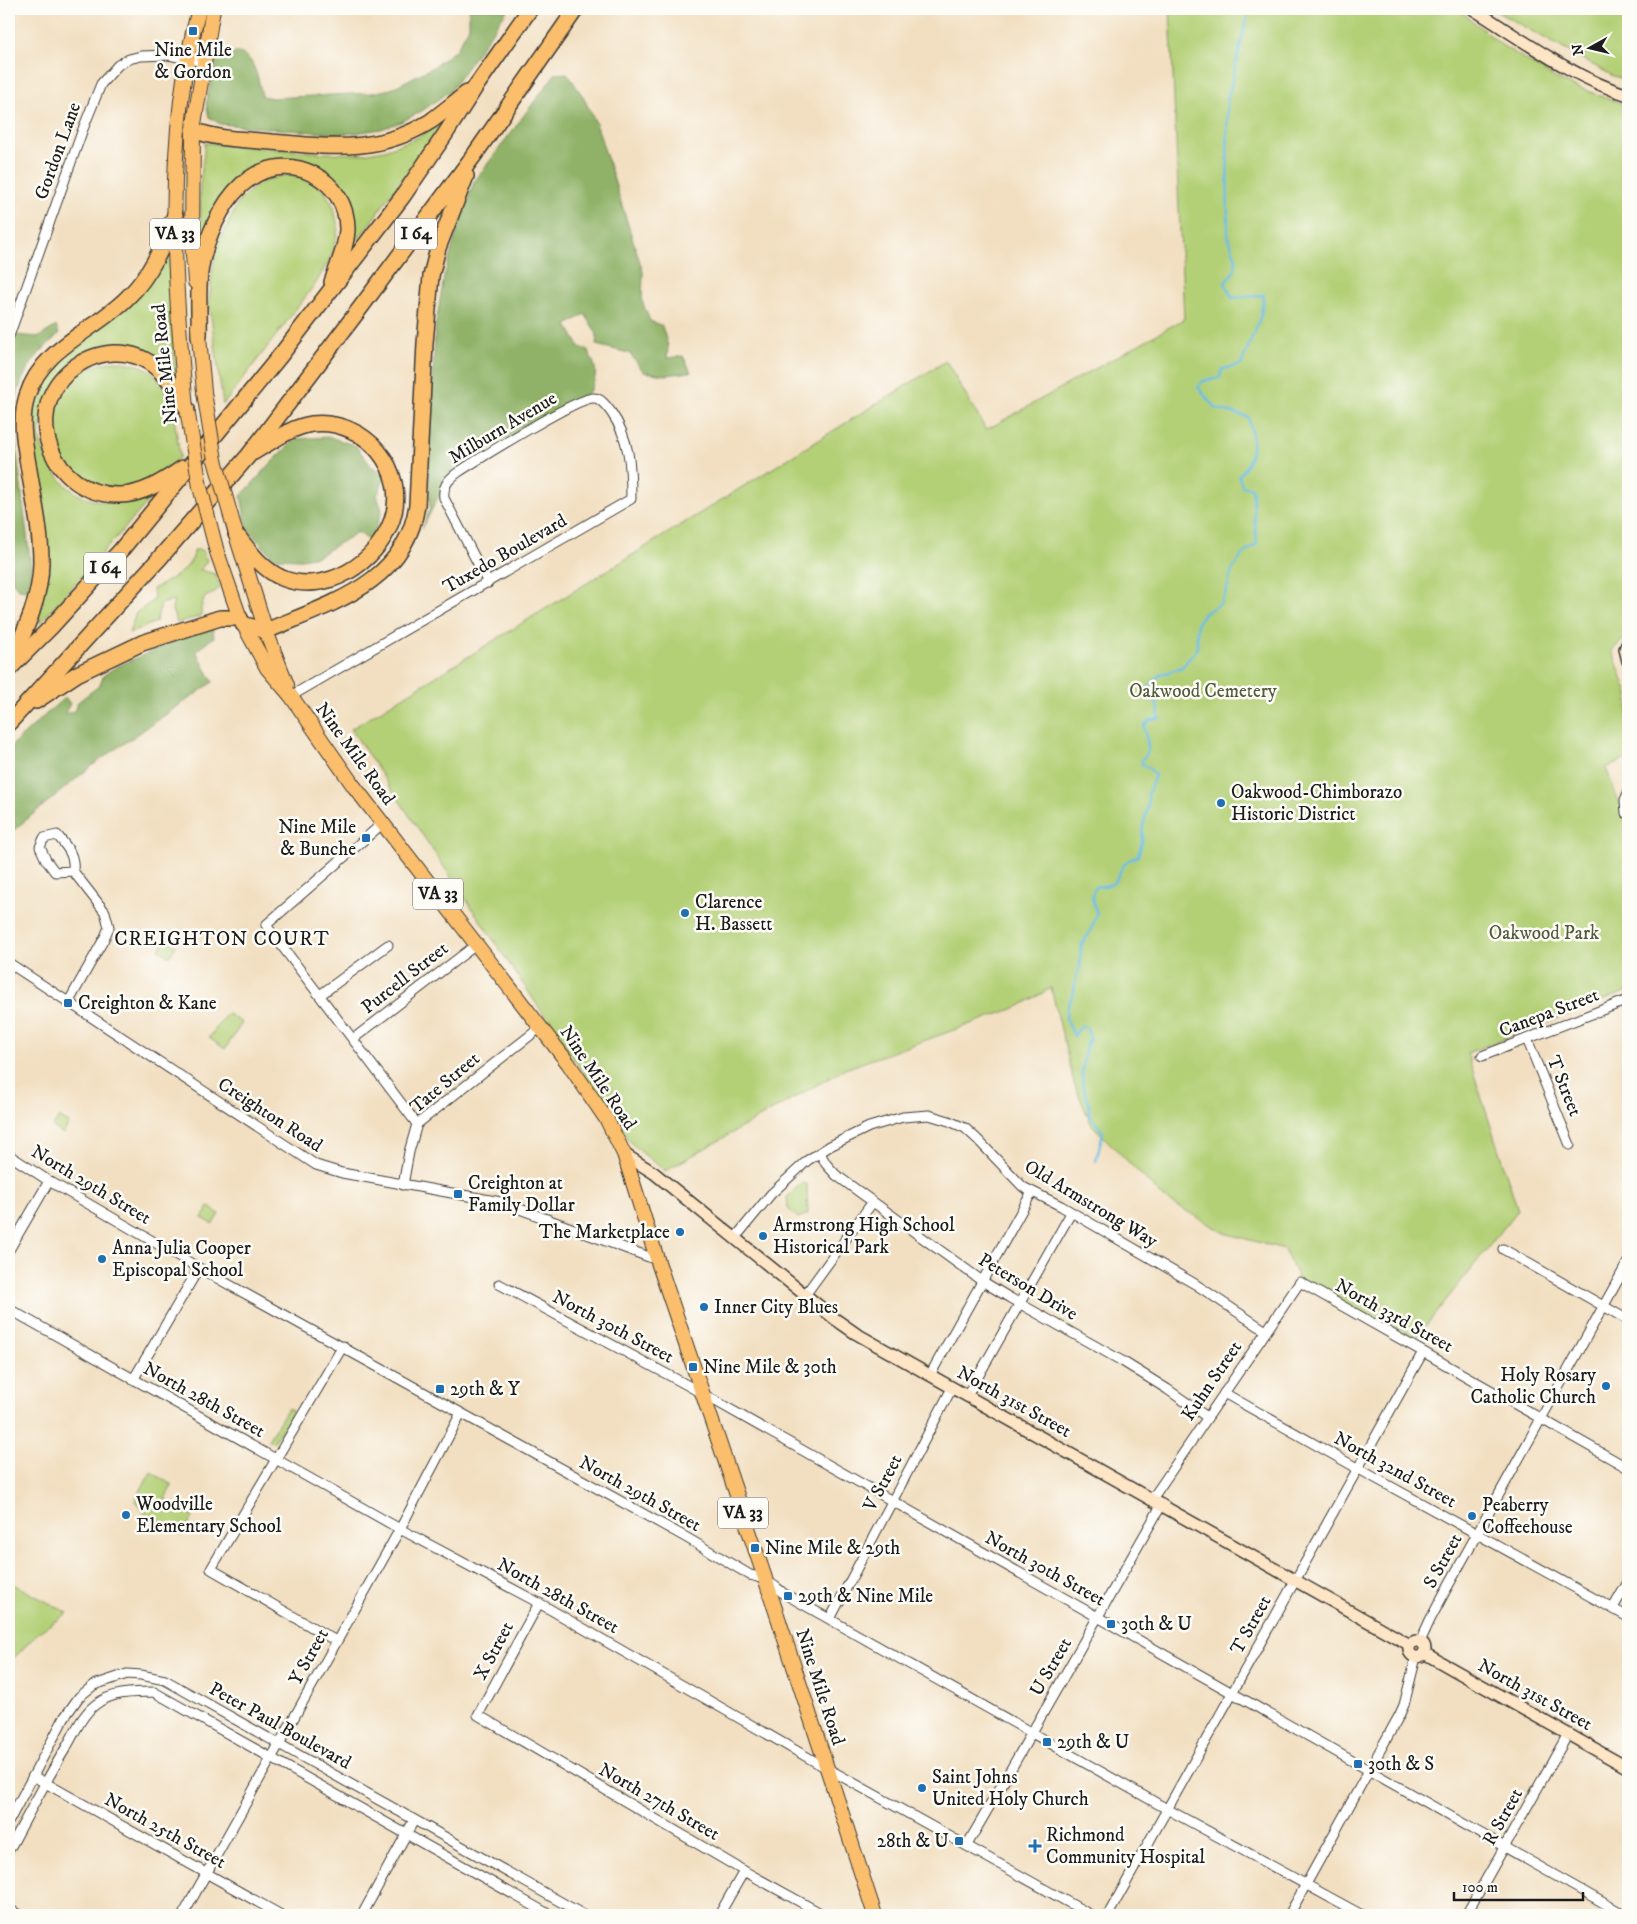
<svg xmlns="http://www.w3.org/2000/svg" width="1637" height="1924" font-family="'IM FELL DW Pica',serif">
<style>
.green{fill:#b4d077;stroke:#68764a}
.forest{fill:#8fb268;stroke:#566742}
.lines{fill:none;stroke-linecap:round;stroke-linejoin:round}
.stream{stroke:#6abde6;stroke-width:2.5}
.street-casing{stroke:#3c3935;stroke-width:11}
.secondary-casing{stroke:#3c3935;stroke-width:14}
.primary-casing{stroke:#3c3935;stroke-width:16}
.highway-casing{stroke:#3c3935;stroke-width:18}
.street{stroke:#fff;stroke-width:9}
.secondary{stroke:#fde5c5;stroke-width:11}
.primary{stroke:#fabe6d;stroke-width:14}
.highway{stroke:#fabe6d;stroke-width:15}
.primary-bridge-casing{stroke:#3c3935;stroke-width:16;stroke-linecap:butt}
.primary-bridge{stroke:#fabe6d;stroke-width:14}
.poi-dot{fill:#1f6fb2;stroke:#fdfcf7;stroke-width:2}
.labels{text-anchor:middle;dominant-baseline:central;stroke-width:5;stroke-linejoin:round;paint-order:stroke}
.shield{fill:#fdfcf7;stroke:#605f5e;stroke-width:1}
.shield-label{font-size:18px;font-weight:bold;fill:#1c1c1c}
.poi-label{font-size:19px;fill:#1c1c1c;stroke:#fdfcf7;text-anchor:start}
.street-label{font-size:19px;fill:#1c1c1c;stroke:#fdfcf7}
.park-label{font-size:19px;fill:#515b3c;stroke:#fdfcf7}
.neighbourhood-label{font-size:20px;letter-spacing:1px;fill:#1c1c1c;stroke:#fdfcf7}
</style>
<rect width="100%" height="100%" fill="#fdfcf7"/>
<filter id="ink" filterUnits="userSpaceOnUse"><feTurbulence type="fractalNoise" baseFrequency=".02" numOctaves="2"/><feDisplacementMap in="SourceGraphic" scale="10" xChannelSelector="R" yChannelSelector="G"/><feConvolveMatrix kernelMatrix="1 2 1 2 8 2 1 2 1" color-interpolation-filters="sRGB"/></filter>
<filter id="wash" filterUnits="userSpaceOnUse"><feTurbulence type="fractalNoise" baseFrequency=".0096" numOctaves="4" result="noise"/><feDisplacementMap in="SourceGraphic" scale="20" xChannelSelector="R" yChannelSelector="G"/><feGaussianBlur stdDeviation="1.12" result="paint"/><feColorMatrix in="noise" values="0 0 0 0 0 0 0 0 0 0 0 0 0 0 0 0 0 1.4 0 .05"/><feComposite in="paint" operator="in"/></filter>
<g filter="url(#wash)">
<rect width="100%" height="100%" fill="#f2dfc1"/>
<g class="green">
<path d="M1170,9H1458L1503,46L1560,81L1628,106V636L1612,650L1628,694V758L1606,768L1628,827V991L1467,1053L1518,1210L1416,1338L1300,1282L1284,1249L1224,1233L1164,1198L1091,1124L1074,1083L1051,988L1018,1007L845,1069L665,1171L635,1147L627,1138L351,729L946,361L986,430L1184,319Z"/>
<path d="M1492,9H1628V80L1613,76Z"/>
<path d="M444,121L352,248L349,247C350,237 353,226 352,216C350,183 316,160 285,159C271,159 254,167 242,175C227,186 211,223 201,240L200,186L205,143L321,153L362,154L385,150L417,138Z"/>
<path d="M285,175L304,177L323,189L334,207L338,228L333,253L316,283L223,405L209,301L215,250L240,199L263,181Z"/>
<path d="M169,247L171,323L177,382L147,354L72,360C64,377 56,395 48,412C45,417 41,424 40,430C38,441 44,453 49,462C72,507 110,508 154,495L40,623L38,614L28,433L32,399L41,379L53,363Z"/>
<path d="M115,361C126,363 139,363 149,370C172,386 176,431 180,457C164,471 140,490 118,490C60,489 28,417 73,378C85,367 100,364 115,361Z"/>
<path d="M194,550H202L207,561L200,570L215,574L220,586L214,593L205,597L201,608V616L177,623L172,610L174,600L161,604L156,622L129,633L136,613L154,600L153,589C167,582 196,566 194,550Z"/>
<path d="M166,940L176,946L169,957L159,949Z"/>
<path d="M227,1013L242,1023L225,1049L209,1038Z"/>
<path d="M59,1117L69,1123L63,1134L53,1127Z"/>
<path d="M801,1183L807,1184L808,1214L798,1218L788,1209L787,1197Z"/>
<path d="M209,1207L219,1214L213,1224L202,1218Z"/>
<path d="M288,1408L293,1412L273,1443L268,1440Z"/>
<path d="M151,1472L172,1485L165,1499L193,1516L182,1536L146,1515L135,1500Z"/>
<path d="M9,1582L68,1613L40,1631L9,1663Z"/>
</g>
<g class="forest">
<path d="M469,9H508L451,90L422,111L401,122L381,129L355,133L336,134L220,124L209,117L206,104L215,60C251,39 256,69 262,96L272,98L372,93L391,89L433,67L456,50L469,27Z"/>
<path d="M567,73L582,95L596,123L643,272L642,301L650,321L662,326L668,346L667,358L683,356L691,372L665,375L644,372L629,353L596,345L597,334L585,314L567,325L580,348L587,349C597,368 599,373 589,392L452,470L422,529L430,508L428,448L436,323L444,277L459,224L474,182L555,74Z"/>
<path d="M56,326L59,334C28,361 16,382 13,423L31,567L29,590L18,589L12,580L9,555V351L14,335L39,337Z"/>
<path d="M330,437L356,446L371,466L386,475L377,496L382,510L371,542L358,532L318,556L301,559L274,558L247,529L241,496L276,458L296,439Z"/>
<path d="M9,582L10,602L16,629L9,636Z"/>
<path d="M212,625L214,637L196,651L213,682L94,764L9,834V748L65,697L70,704L64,714L74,711L78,702L100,685L104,675L116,667Z"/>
</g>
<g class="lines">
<g class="stream">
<path d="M1105,9H1115"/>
<path d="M1096,1161L1103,1132L1089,1115V1103L1083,1088L1082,1073L1085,1050L1090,1038L1087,1028L1081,1026L1074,1036L1066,1018L1067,1008L1074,992L1076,977L1080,967L1081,946L1090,932L1097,914C1094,903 1088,895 1097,886C1123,887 1114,873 1127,862C1130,859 1135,857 1138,856L1142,842L1143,826L1148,805V794L1155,775L1149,768L1142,765V759C1154,751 1145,738 1144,726L1150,720L1159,719C1160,707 1154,698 1148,689L1158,676L1182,667L1197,649V623L1204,613L1220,604L1226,593L1232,570L1243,554L1257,544L1252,488L1242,486L1239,476C1255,457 1255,441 1248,417L1215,408L1198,387L1203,381L1219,378L1223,369L1241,365L1261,315L1264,295L1232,298L1225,283L1235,270L1236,259L1228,236L1227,102L1249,9"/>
</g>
</g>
</g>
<g filter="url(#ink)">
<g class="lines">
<defs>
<g id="street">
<path d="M9,336L83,129L101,84L118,65L129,59L141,56L169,55L203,62"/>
<path d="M291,696L631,499C631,467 630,439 611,412C606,406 601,398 594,398C579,396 479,459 460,471C450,478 442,485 444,498L488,583"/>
<path d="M1626,813L1625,800L1628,793"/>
<path d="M383,823L266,925L417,1124"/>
<path d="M9,963L316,1165L342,1173L501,1202L657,1260"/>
<path d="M320,995L388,945"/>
<path d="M68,1003L104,939L109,927L105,912L73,871C75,855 67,847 57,835L44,838L40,847L46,860L55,872L73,871"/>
<path d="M353,1039L477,944"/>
<path d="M1527,1039L1570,1145"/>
<path d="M1482,1056L1628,1000"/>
<path d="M820,1153L826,1164L836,1175L982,1281L1010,1298L1122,1361L1167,1389L1207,1417"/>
<path d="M9,1155L49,1181L199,1268L687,1538L750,1575C762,1577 775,1585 783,1593L1167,1809L1362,1915"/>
<path d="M403,1185L409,1152L417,1124L541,1027"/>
<path d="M735,1238L771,1194L808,1160L830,1146L869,1127L903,1117L929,1115L949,1121L965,1128L977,1139L1023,1187L1061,1206L1195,1284L1266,1331"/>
<path d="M1503,1249L1628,1320"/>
<path d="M9,1250L49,1181"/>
<path d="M499,1284L687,1385L1625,1915"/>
<path d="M805,1295L872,1203"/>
<path d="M9,1309L400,1529L539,1603L814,1761L1091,1915"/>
<path d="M930,1375L1032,1192"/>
<path d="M133,1380L199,1268"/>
<path d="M1224,1393L1357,1468L1628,1617"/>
<path d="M967,1396L1071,1213"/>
<path d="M1152,1499L1300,1282L1628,1468"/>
<path d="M539,1603L478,1715L744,1871L824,1915"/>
<path d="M1613,1608L1628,1582"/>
<path d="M830,1619L952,1388"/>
<path d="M336,1641L211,1569L343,1346"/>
<path d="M1420,1642L1430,1620L1447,1588L1628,1262"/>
<path d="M33,1776L281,1915"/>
<path d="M9,1821L64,1718L79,1697L94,1685L127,1674L141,1675L165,1680L584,1915"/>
<path d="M967,1845C1033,1732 1097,1618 1162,1504"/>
<path d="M9,1850C28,1815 46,1780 67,1746C75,1732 82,1715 95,1705C111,1692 134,1692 154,1692L550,1915"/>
<path d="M9,1909L19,1915"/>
<path d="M183,1915L400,1529L461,1413"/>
<path d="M362,1915L414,1820"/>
<path d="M719,1915L744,1871"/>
<path d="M1108,1915L1423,1352"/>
<path d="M1289,1915L1399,1716L1404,1705L1416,1657"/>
<path d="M1466,1915L1568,1734"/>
</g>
<g id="secondary">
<path d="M1473,9C1520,38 1575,79 1628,95"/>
<path d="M1628,643L1625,649L1628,661"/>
<path d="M624,1154L654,1173L835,1319L855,1333L1410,1645"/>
<circle cx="1417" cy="1649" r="8"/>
<path d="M1424,1653L1628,1768"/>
</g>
<g id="primary">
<path d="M195,282L192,241L193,130L213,9"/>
<path d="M198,326L204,392"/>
<path d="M186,408C174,276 163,139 199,9"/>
<path d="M236,535L266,631L287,685"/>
<path d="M217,552L240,618L267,668L291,696L353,785L568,1063L607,1120L624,1154L658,1262L766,1581L875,1915"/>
</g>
<g id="highway">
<path d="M193,130C219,140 245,139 272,142C330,147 379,154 431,121C443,112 455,102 467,93"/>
<path d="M199,336C200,309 196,279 204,253C211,227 227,194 249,179C291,149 348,180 347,230C346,248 338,265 332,282"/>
<path d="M183,468C164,481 141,496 117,495C53,494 21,416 68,372C81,361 96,354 113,353C151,351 170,379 187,409"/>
<path d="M236,534C249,551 262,569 282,578C326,596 377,563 392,520C409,470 365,418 312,424C291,427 273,441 254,452"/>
<path d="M243,624L266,631C329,604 406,584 417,505L425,343L431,276L438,248L466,176"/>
<path d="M10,663C25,631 41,598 41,562C41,529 33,496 28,464C24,441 20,419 27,396C42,347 95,331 128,297C151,275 164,244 175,215"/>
<path d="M9,669L51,627L121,550L280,356L403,196L444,136L476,86L530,9"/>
<path d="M36,701L77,674L142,643L220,618H240"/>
<path d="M9,723L158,560L249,455L361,307L475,154L576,9"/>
</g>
</defs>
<use href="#street" class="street-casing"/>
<use href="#secondary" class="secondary-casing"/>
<use href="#primary" class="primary-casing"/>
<use href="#highway" class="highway-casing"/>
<use href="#street" class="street"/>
<use href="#secondary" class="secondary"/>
<use href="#primary" class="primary"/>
<use href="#highway" class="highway"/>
<defs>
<g id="primary-bridge">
<path d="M204,392L215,460L236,534"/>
<path d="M187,409L200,487L217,552"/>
</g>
</defs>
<use href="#primary-bridge" class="primary-bridge-casing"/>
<use href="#primary-bridge" class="primary-bridge"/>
</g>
</g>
<g class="poi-dot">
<rect x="188" y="26" width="10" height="10" rx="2.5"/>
<circle cx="1221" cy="803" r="5"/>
<rect x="361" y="833" width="10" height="10" rx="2.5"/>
<circle cx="685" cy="913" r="5"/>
<rect x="63" y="998" width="10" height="10" rx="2.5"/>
<rect x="453" y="1189" width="10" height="10" rx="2.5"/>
<circle cx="680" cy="1232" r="5"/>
<circle cx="763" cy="1236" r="5"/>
<circle cx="102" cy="1259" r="5"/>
<circle cx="704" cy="1307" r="5"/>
<rect x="688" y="1362" width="10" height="10" rx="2.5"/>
<circle cx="1606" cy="1386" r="5"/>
<rect x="435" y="1384" width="10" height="10" rx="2.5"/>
<circle cx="126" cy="1515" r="5"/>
<circle cx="1472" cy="1516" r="5"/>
<rect x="750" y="1543" width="10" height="10" rx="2.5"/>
<rect x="783" y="1591" width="10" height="10" rx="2.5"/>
<rect x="1106" y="1619" width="10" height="10" rx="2.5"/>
<rect x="1042" y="1737" width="10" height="10" rx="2.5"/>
<rect x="1353" y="1759" width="10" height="10" rx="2.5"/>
<circle cx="922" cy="1788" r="5"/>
<rect x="954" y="1836" width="10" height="10" rx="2.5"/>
<path d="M1032.5 1838.5h5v5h5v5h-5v5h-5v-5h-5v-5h5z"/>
</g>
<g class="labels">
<g class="shield">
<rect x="150" y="218.5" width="50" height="31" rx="4"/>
<rect x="395" y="218.5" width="42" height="31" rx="4"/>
<rect x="84" y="552.5" width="42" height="31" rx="4"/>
<rect x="413" y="878.5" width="50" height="31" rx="4"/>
<rect x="718" y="1497.5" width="50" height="31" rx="4"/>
</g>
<g class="shield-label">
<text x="175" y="234">VA 33</text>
<text x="416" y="234">I 64</text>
<text x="105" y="568">I 64</text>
<text x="438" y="894">VA 33</text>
<text x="743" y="1513">VA 33</text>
</g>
<g class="poi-label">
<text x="193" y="50" text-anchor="middle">Nine Mile<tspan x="193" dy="22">&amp; Gordon</tspan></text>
<text x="1231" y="792">Oakwood-Chimborazo<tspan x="1231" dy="22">Historic District</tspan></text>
<text x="356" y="827" text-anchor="end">Nine Mile<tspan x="356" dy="22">&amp; Bunche</tspan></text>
<text x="695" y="902">Clarence<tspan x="695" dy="22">H. Bassett</tspan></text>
<text x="78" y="1003">Creighton &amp; Kane</text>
<text x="468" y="1183">Creighton at<tspan x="468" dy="22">Family Dollar</tspan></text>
<text x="773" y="1225">Armstrong High School<tspan x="773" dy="22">Historical Park</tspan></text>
<text x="670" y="1232" text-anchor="end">The Marketplace</text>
<text x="112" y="1248">Anna Julia Cooper<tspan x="112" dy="22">Episcopal School</tspan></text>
<text x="714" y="1307">Inner City Blues</text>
<text x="703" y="1367">Nine Mile &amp; 30th</text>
<text x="1596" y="1375" text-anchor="end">Holy Rosary<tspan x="1596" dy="22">Catholic Church</tspan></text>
<text x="450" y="1389">29th &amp; Y</text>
<text x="136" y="1504">Woodville<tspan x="136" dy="22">Elementary School</tspan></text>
<text x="1482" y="1505">Peaberry<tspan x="1482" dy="22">Coffeehouse</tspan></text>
<text x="765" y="1548">Nine Mile &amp; 29th</text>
<text x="798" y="1596">29th &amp; Nine Mile</text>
<text x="1121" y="1624">30th &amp; U</text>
<text x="1057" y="1742">29th &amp; U</text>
<text x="1368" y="1764">30th &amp; S</text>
<text x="932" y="1777">Saint Johns<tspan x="932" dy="22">United Holy Church</tspan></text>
<text x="1046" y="1835">Richmond<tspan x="1046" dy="22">Community Hospital</tspan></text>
<text x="949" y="1841" text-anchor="end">28th &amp; U</text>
</g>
<g class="street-label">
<text transform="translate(58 151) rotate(-70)">Gordon Lane</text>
<text transform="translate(165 364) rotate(-96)">Nine Mile Road</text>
<text transform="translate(503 428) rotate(-31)">Milburn Avenue</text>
<text transform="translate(505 554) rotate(-30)">Tuxedo Boulevard</text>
<text transform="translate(355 754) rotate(54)">Nine Mile Road</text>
<text transform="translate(405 978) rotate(-38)">Purcell Street</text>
<text transform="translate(1549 1013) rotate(-21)">Canepa Street</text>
<text transform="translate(598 1078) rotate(56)">Nine Mile Road</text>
<text transform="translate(445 1083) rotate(-40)">Tate Street</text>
<text transform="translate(1564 1086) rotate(68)">T Street</text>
<text transform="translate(270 1115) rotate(33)">Creighton Road</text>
<text transform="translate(91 1185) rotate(31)">North 29th Street</text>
<text transform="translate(1091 1204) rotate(31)">Old Armstrong Way</text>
<text transform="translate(1028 1287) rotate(31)">Peterson Drive</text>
<text transform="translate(1394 1316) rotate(29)">North 33rd Street</text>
<text transform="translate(613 1327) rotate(28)">North 30th Street</text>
<text transform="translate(1212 1381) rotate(-56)">Kuhn Street</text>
<text transform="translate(204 1400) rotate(29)">North 28th Street</text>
<text transform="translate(1014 1402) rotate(29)">North 31st Street</text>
<text transform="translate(1395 1470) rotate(29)">North 32nd Street</text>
<text transform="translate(883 1483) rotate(-62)">V Street</text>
<text transform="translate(640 1494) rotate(29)">North 29th Street</text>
<text transform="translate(1443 1561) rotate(-61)">S Street</text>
<text transform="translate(1045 1569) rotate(29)">North 30th Street</text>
<text transform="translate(558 1596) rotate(29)">North 28th Street</text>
<text transform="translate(1251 1625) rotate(-61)">T Street</text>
<text transform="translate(494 1651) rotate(-62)">X Street</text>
<text transform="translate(309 1657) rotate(-61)">Y Street</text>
<text transform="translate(1051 1667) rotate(-60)">U Street</text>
<text transform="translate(820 1687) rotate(72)">Nine Mile Road</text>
<text transform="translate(1535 1695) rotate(29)">North 31st Street</text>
<text transform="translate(280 1726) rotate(29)">Peter Paul Boulevard</text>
<text transform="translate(659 1802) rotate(30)">North 27th Street</text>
<text transform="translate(1503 1817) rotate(-61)">R Street</text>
<text transform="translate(165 1831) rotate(29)">North 25th Street</text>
</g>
<g class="park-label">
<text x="1203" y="691">Oakwood Cemetery</text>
<text x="1544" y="933">Oakwood Park</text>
</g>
<g class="neighbourhood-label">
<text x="222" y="939">CREIGHTON COURT</text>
</g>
</g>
<rect width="1637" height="1924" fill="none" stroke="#fdfcf7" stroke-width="30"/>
<g transform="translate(1590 48) rotate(262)" stroke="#fdfcf7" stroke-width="4" paint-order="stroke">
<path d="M0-4L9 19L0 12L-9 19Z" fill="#1c1c1c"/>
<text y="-8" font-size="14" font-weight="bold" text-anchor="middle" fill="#1c1c1c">N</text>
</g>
<path d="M1454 1892v8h129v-8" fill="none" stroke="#1c1c1c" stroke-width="2.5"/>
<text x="1462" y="1892" font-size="15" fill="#1c1c1c" stroke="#fdfcf7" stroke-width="4" paint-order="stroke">100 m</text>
</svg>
